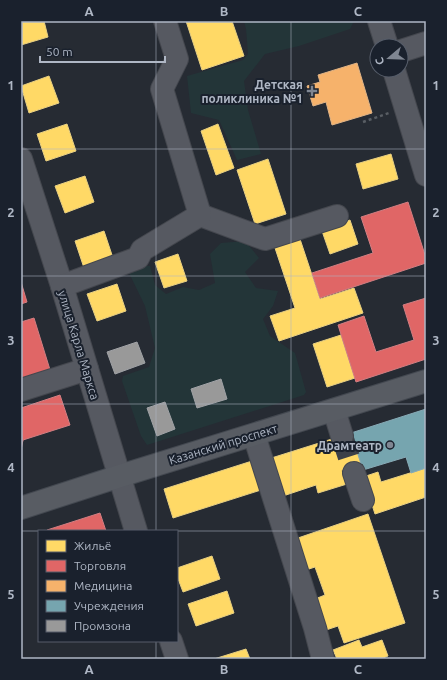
<svg xmlns="http://www.w3.org/2000/svg" width="447" height="680" font-family="Ubuntu,sans-serif">
<style>
.green{fill:#233538}
.homes{fill:#ffd966;stroke:#e7cf82}
.shops{fill:#e06666;stroke:#d17e82}
.health{fill:#f6b26b;stroke:#e1b486}
.public{fill:#76a5af;stroke:#87aab6}
.industry{fill:#999;stroke:#a0a2a6}
.lines{fill:none;stroke-linecap:round;stroke-linejoin:round}
.minor-tunnel{stroke:#3b4049;stroke-width:22;stroke-dasharray:22 11;stroke-linecap:butt}
.minor-casing{stroke:#44474e;stroke-width:24}
.major-casing{stroke:#434850;stroke-width:24}
.path{stroke:#595e64;stroke-width:2.5;stroke-dasharray:3 3;stroke-linecap:butt}
.minor{stroke:#565961;stroke-width:22}
.major{stroke:#585c63;stroke-width:22}
.grid{fill:none;stroke:#afb7c5;stroke-width:1;stroke-opacity:0.55}
.poi-dot{fill:#7f8692;stroke:#1a212d;stroke-width:1.5}
.labels{text-anchor:middle;dominant-baseline:central;stroke-width:4;stroke-linejoin:round;paint-order:stroke}
.poi-label{font-size:12px;font-weight:bold;fill:#afb7c5;stroke:#1a212d;text-anchor:end}
.street-label{font-size:12px;fill:#afb7c5;stroke:#1a212d}
.neatline{fill:none;stroke:#afb7c5;stroke-width:1.5}
.grid-label{font-size:13px;text-anchor:middle;font-weight:bold;fill:#afb7c5}
</style>
<rect width="100%" height="100%" fill="#262b33"/>
<g class="green">
<path d="M244,21H353V23L350,29L299,46L265,54L244,81L248,110L261,154L237,160L219,120L191,113L187,76L243,60L248,54L246,29Z"/>
<path d="M245,241L259,258L245,272L256,288L278,291L273,306L263,319L270,336L295,353L306,392L304,395L147,445L141,436L122,381L123,376L149,367L155,348L145,306L129,273L133,266H150L155,285L166,294L183,287L199,290L215,283L210,254L221,243Z"/>
</g>
<g class="homes">
<path d="M21,21H44L48,37L21,45Z"/>
<path d="M186,21H232L244,56L202,70Z"/>
<path d="M49,76L59,103L29,113L21,86Z"/>
<path d="M67,124L76,151L46,161L37,134Z"/>
<path d="M218,124L234,168L216,175L201,131Z"/>
<path d="M391,154L398,179L363,189L356,164Z"/>
<path d="M268,159L286,214L255,224L237,170Z"/>
<path d="M85,176L94,202L65,213L55,186Z"/>
<path d="M350,220L358,244L330,254L322,231Z"/>
<path d="M104,231L113,258L84,268L75,241Z"/>
<path d="M300,239L320,299L354,288L363,313L279,341L270,316L295,308L275,248Z"/>
<path d="M178,254L187,281L164,288L155,262Z"/>
<path d="M117,284L126,311L97,321L87,294Z"/>
<path d="M341,335L355,378L327,387L313,344Z"/>
<path d="M351,433L363,470L347,484L318,493L316,485L277,498L265,460Z"/>
<path d="M252,461L261,490L173,518L164,489Z"/>
<path d="M426,468V497L375,514L363,477L378,472L381,482Z"/>
<path d="M368,514L405,623L344,643L338,626L326,630L315,599L325,595L315,567L306,570L295,539Z"/>
<path d="M212,556L220,579L183,592L177,576V568Z"/>
<path d="M227,591L234,613L196,626L188,604Z"/>
<path d="M359,640L362,647L382,640L388,656L381,659H337L333,650Z"/>
<path d="M246,649L250,659H214Z"/>
</g>
<g class="shops">
<path d="M408,202L426,258V263L320,298L312,273L373,253L361,217Z"/>
<path d="M21,282L27,302L21,304Z"/>
<path d="M426,298V359L356,382L338,325L364,316L376,352L414,340L403,305Z"/>
<path d="M34,318L51,373L22,382L21,378V322Z"/>
<path d="M60,395L70,425L23,440L21,450V408Z"/>
<path d="M100,513L106,531H48L47,530Z"/>
</g>
<path class="health" d="M357,63L372,113L332,125L326,102L313,106L307,86L320,82L318,75Z"/>
<path class="public" d="M426,409V468L411,473L406,457L363,470L351,433Z"/>
<g class="industry">
<path d="M137,342L145,363L115,374L107,352Z"/>
<path d="M221,379L227,399L197,408L191,389Z"/>
<path d="M165,402L175,429L157,436L147,408Z"/>
</g>
<g class="lines">
<path class="minor-tunnel" d="M342,436L354,473"/>
<defs>
<g id="minor">
<path d="M379,21L387,46"/>
<path d="M401,51L426,43"/>
<path d="M394,70L426,175"/>
<path d="M21,159L62,286L136,531"/>
<path d="M200,215L265,239L337,216"/>
<path d="M62,286L138,258L142,250L200,215L162,89L177,59L165,21"/>
<path d="M21,390L87,369"/>
<path d="M334,410L342,436"/>
<path d="M254,435L315,628L323,659"/>
<path d="M354,473L363,500"/>
<path d="M171,641L177,659"/>
</g>
<path id="major" d="M21,508L120,476L426,381"/>
</defs>
<use href="#minor" class="minor-casing"/>
<use href="#major" class="major-casing"/>
<path class="path" d="M363,122L389,113"/>
<use href="#minor" class="minor"/>
<use href="#major" class="major"/>
</g>
<path class="grid" d="M156,21V531M291,21V659M21,149H426M21,276H426M21,404H426M21,531H426M156,641V659"/>
<g class="poi-dot">
<path d="M310 85h4v4h4v4h-4v4h-4v-4h-4v-4h4z"/>
<circle cx="390" cy="445" r="4"/>
</g>
<g class="labels">
<g class="poi-label">
<text x="303" y="84">Детская<tspan x="303" dy="14">поликлиника №1</tspan></text>
<text x="382" y="445">Драмтеатр</text>
</g>
<g class="street-label">
<text transform="translate(79 345) rotate(73)">улица Карла Маркса</text>
<text transform="translate(223 444) rotate(-17)">Казанский проспект</text>
</g>
</g>
<rect width="447" height="680" fill="none" stroke="#1a212d" stroke-width="44"/>
<rect x="38" y="530" width="140" height="112" fill="#1a212d" stroke="#565d6a"/>
<rect x="46" y="540" width="20" height="12" fill="#ffd966" stroke="#565d6a"/>
<text x="74" y="550" font-size="12" fill="#afb7c5">Жильё</text>
<rect x="46" y="560" width="20" height="12" fill="#e06666" stroke="#565d6a"/>
<text x="74" y="570" font-size="12" fill="#afb7c5">Торговля</text>
<rect x="46" y="580" width="20" height="12" fill="#f6b26b" stroke="#565d6a"/>
<text x="74" y="590" font-size="12" fill="#afb7c5">Медицина</text>
<rect x="46" y="600" width="20" height="12" fill="#76a5af" stroke="#565d6a"/>
<text x="74" y="610" font-size="12" fill="#afb7c5">Учреждения</text>
<rect x="46" y="620" width="20" height="12" fill="#999999" stroke="#565d6a"/>
<text x="74" y="630" font-size="12" fill="#afb7c5">Промзона</text>
<g transform="translate(389 58) rotate(251)"><circle r="19" fill="#1a212d" stroke="#565d6a"/>
<path d="M0-3L7 15L0 10L-7 15Z" fill="#7f8692"/>
<text y="-6" font-size="11" font-weight="bold" text-anchor="middle" fill="#afb7c5">С</text>
</g>
<path d="M40 56v6h125v-6" fill="none" stroke="#afb7c5" stroke-width="2"/>
<text x="46" y="56" font-size="12" fill="#afb7c5" stroke="#1a212d" stroke-width="3" paint-order="stroke">50 m</text>
<rect x="22" y="22" width="403" height="636" class="neatline"/>
<g class="grid-label">
<text x="89" y="16">A</text>
<text x="224" y="16">B</text>
<text x="358" y="16">C</text>
<text x="11" y="90">1</text>
<text x="436" y="90">1</text>
<text x="11" y="217">2</text>
<text x="436" y="217">2</text>
<text x="11" y="345">3</text>
<text x="436" y="345">3</text>
<text x="11" y="472">4</text>
<text x="436" y="472">4</text>
<text x="11" y="599">5</text>
<text x="436" y="599">5</text>
<text x="89" y="674">A</text>
<text x="224" y="674">B</text>
<text x="358" y="674">C</text>
</g>
</svg>
